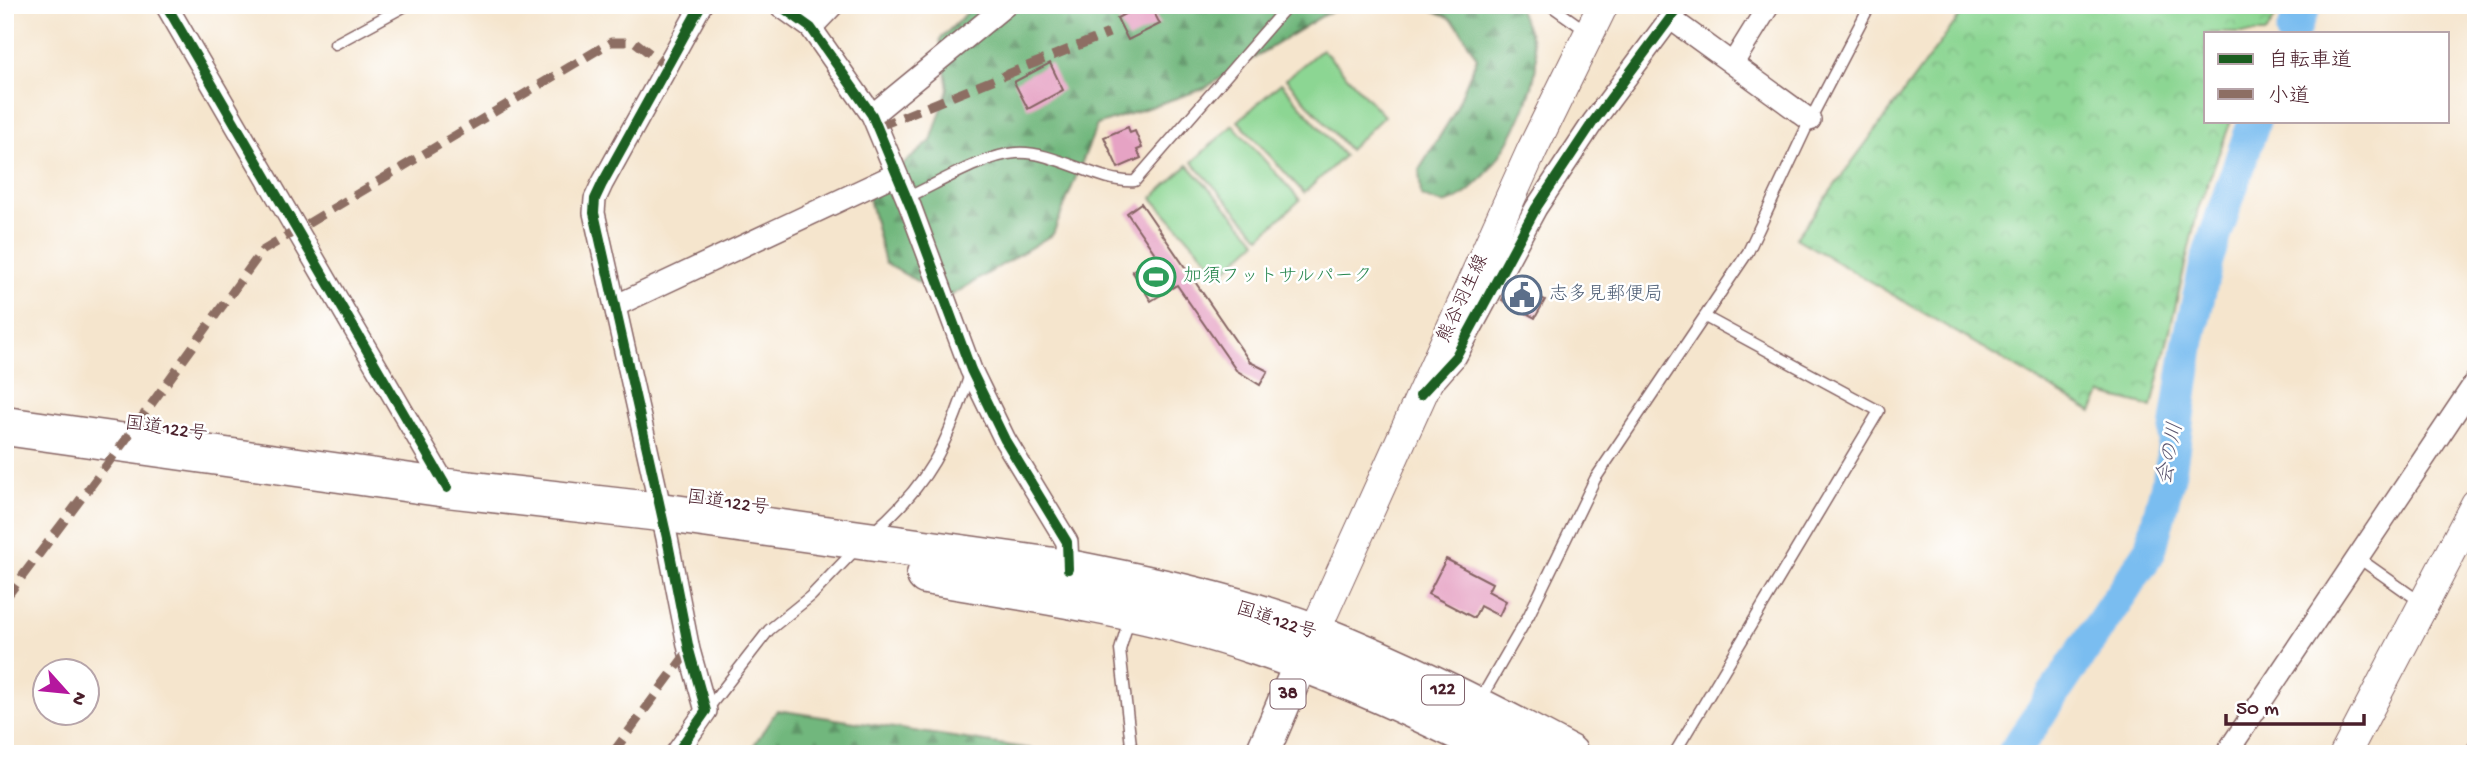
<svg xmlns="http://www.w3.org/2000/svg" width="2481" height="759" font-family="'Gochi Hand','Klee One',sans-serif">
<style>
.forest{fill:url(#forest-firs);stroke:#5e6b54;stroke-width:2}
.park{fill:url(#park-crowns);stroke:#6b7a5f;stroke-width:2}
.garden{fill:#8cd693;stroke:#6b7a5f;stroke-width:2}
.lines{fill:none;stroke-linecap:round;stroke-linejoin:round}
.river{stroke:#7abdf0;stroke-width:33}
.building{fill:#e6a3c4}
.lane-casing{stroke:#866464;stroke-width:13}
.street-casing{stroke:#866464;stroke-width:24}
.secondary-casing{stroke:#866464;stroke-width:32}
.primary-casing{stroke:#866464;stroke-width:36}
.highway-casing{stroke:#866464;stroke-width:41}
.lane{stroke:#fff;stroke-width:10}
.street{stroke:#fff;stroke-width:21}
.secondary{stroke:#fff;stroke-width:30}
.primary{stroke:#fff;stroke-width:33}
.highway{stroke:#fff;stroke-width:38}
.quiet{stroke:#8d6e63;stroke-width:9;stroke-dasharray:18 9;stroke-linecap:butt}
.cycleway-casing{stroke:#fff;stroke-width:15}
.cycleway{stroke:#1b5e20;stroke-width:10}
.labels{text-anchor:middle;dominant-baseline:central;stroke-width:5;stroke-linejoin:round;paint-order:stroke}
.shield{fill:#fff;stroke:#80626b;stroke-width:2}
.shield-label{font-size:18px;font-weight:bold;fill:#4a1f2b}
.leisure-label{font-size:19px;fill:#27864d;stroke:#fff;text-anchor:start}
.service-label{font-size:19px;fill:#4e5e75;stroke:#fff;text-anchor:start}
.street-label{font-size:19px;fill:#4a1f2b;stroke:#fff}
.water-label{font-size:21px;font-style:italic;fill:#5b5670;stroke:#fff}
</style>
<defs>
<pattern id="forest-firs" width="22" height="20" patternUnits="userSpaceOnUse" patternTransform="scale(1.75)"><rect width="22" height="20" fill="#71b77d"/><path d="M5 1l3.5 6h-7zM16 11l3.5 6h-7z" fill="#5f9467"/></pattern>
<pattern id="park-crowns" width="20" height="18" patternUnits="userSpaceOnUse" patternTransform="scale(1.75)"><rect width="20" height="18" fill="#8cd693"/><path d="M2 6a3 3 0 1 1 6 0M12 15a3 3 0 1 1 6 0" fill="none" stroke="#7ab77f"/></pattern>
</defs>
<rect width="100%" height="100%" fill="#fff"/>
<filter id="ink" filterUnits="userSpaceOnUse"><feTurbulence type="fractalNoise" baseFrequency=".0143" numOctaves="2"/><feDisplacementMap in="SourceGraphic" scale="14" xChannelSelector="R" yChannelSelector="G"/><feConvolveMatrix kernelMatrix="1 2 1 2 8 2 1 2 1" color-interpolation-filters="sRGB"/></filter>
<filter id="wash" filterUnits="userSpaceOnUse"><feTurbulence type="fractalNoise" baseFrequency=".00686" numOctaves="4" result="noise"/><feDisplacementMap in="SourceGraphic" scale="28" xChannelSelector="R" yChannelSelector="G"/><feGaussianBlur stdDeviation="1.57" result="paint"/><feColorMatrix in="noise" values="0 0 0 0 0 0 0 0 0 0 0 0 0 0 0 0 0 1.4 0 .05"/><feComposite in="paint" operator="in"/></filter>
<g filter="url(#wash)">
<rect width="100%" height="100%" fill="#f5e5cd"/>
<g class="forest">
<path d="M975,5H1347L1324,15L1203,89L1097,125L1053,234L947,298L885,263L868,194L931,141L948,89L940,39Z"/>
<path d="M1403,5H1517C1523,20 1535,41 1536,56C1539,99 1489,192 1447,203C1439,205 1429,199 1421,196L1419,170L1454,113L1477,58C1451,13 1454,14 1403,5Z"/>
<path d="M777,710L1032,749V754H748Z"/>
</g>
<path class="park" d="M1968,5H2282L2266,33H2206V121H2231L2198,209L2152,407L2101,394L2092,412L1796,238Z"/>
<g class="garden">
<path d="M1322,49L1384,116L1349,150L1286,79Z"/>
<path d="M1281,83L1344,156L1304,193L1238,121Z"/>
<path d="M1233,125L1300,200L1260,237L1192,162Z"/>
<path d="M1188,165L1257,241L1221,274L1152,198Z"/>
</g>
<g class="lines">
<g class="river">
<path d="M2292,33L2305,5"/>
<path d="M2013,754L2150,551L2170,472L2189,340L2207,260L2254,121"/>
</g>
</g>
<g id="blocks">
<g class="building">
<path d="M1142,5H1150L1160,24L1128,40L1117,18Z"/>
<path d="M1050,63L1063,90L1028,109L1014,82Z"/>
<path d="M1128,127L1130,133L1135,131L1142,148L1137,150L1141,158L1118,168L1104,137Z"/>
<path d="M1141,203L1250,362L1268,371L1260,385L1236,370L1177,285L1151,301L1132,271L1156,255L1127,213Z"/>
<path d="M1512,282L1545,300L1535,318L1502,300Z"/>
<path d="M1446,559L1492,583L1488,591L1506,601L1499,616L1480,606L1474,618L1428,594Z"/>
</g>
</g>
</g>
<g filter="url(#ink)">
<use href="#blocks" fill-opacity="0" stroke="#866464" stroke-width="2"/>
<g class="lines">
<defs>
<g id="lane">
<path d="M1550,5L1588,32"/>
<path d="M335,44L407,5"/>
<path d="M906,198C937,184 984,155 1016,153C1054,150 1100,184 1135,181L1288,5"/>
<path d="M872,533C930,483 947,445 970,374"/>
<path d="M2357,557L2422,603"/>
<path d="M1129,619L1120,650L1132,754"/>
<path d="M1480,700L1529,615L1595,479L1748,252L1810,120L1870,5"/>
<path d="M706,711L769,630L811,596L856,549"/>
<path d="M1674,754L1879,411L1707,318"/>
<path d="M2469,754L2476,743"/>
</g>
<g id="street">
<path d="M166,5L447,488"/>
<path d="M779,5L811,28L872,115L910,206L971,370L1005,440L1067,542L1068,569"/>
<path d="M1671,19L1810,120"/>
<path d="M811,28L833,5"/>
<path d="M1733,63L1769,5"/>
<path d="M872,115L1006,5"/>
<path d="M615,306L896,174"/>
<path d="M1436,379L1456,356L1536,208L1593,122L1680,5"/>
<path d="M676,754L706,711L689,650L667,538L594,213L595,199L602,184L701,5"/>
<path d="M2226,754L2476,381"/>
</g>
<g id="secondary">
<path d="M1314,633L1532,150L1603,5"/>
<path d="M2345,754L2476,504"/>
</g>
<path id="primary" d="M1262,754L1312,637"/>
<g id="highway">
<path d="M5,426L447,488L660,512L1068,569C1151,585 1236,603 1315,633C1402,667 1486,710 1569,754"/>
<path d="M926,575C1037,593 1151,610 1257,646C1343,675 1424,713 1505,754"/>
</g>
</defs>
<use href="#lane" class="lane-casing"/>
<use href="#street" class="street-casing"/>
<use href="#secondary" class="secondary-casing"/>
<use href="#primary" class="primary-casing"/>
<use href="#highway" class="highway-casing"/>
<use href="#lane" class="lane"/>
<use href="#street" class="street"/>
<use href="#secondary" class="secondary"/>
<use href="#primary" class="primary"/>
<use href="#highway" class="highway"/>
<g class="quiet">
<path d="M877,127L1109,33"/>
<path d="M5,599L124,442L262,251L611,42H635L666,66"/>
<path d="M612,754L689,650"/>
</g>
<defs>
<g id="cycleway">
<path d="M166,5L447,488"/>
<path d="M779,5L811,28L872,115L910,206L971,370L1005,440L1067,542L1068,569"/>
<path d="M1420,395L1456,356L1536,208L1593,122L1680,5"/>
<path d="M676,754L706,711L689,650L667,538L594,213L595,199L602,184L701,5"/>
</g>
</defs>
<use href="#cycleway" class="cycleway-casing"/>
<use href="#cycleway" class="cycleway"/>
</g>
</g>
<defs>
<symbol id="stadium-ring" viewBox="-11 -11 22 22"><circle r="9.5" fill="#fff" stroke="#2e9e5b" stroke-width="1.5"/><path d="M0-5a6.5 5 0 1 0 0 10a6.5 5 0 1 0 0-10ZM-3.5-1.8h7v3.6h-7Z" fill="#2e9e5b"/></symbol>
<symbol id="civic-ring" viewBox="-11 -11 22 22"><circle r="9.5" fill="#fff" stroke="#5c6f8a" stroke-width="1.5"/><path d="M-.6-6.5H3V-4.5H.6V-3L4-1V1h2V6H-6V1h2V-1L-.6-3ZM-1.2 2.5V6h2.4V2.5Z" fill="#5c6f8a"/></symbol>
</defs>
<g fill-rule="evenodd">
<use href="#stadium-ring" x="1134" y="255" width="44" height="44"/>
<use href="#civic-ring" x="1500" y="273" width="44" height="44"/>
</g>
<g class="labels">
<g class="shield">
<rect x="1422" y="675.5" width="42" height="29" rx="5"/>
<rect x="1270.5" y="679.5" width="35" height="29" rx="5"/>
</g>
<g class="shield-label">
<text x="1443" y="690">122</text>
<text x="1288" y="694">38</text>
</g>
<g class="leisure-label">
<text x="1183" y="277">加須フットサルパーク</text>
</g>
<g class="service-label">
<text x="1549" y="295">志多見郵便局</text>
</g>
<g class="street-label">
<text transform="translate(1464 299) rotate(-65)">熊谷羽生線</text>
<text transform="translate(166 430) rotate(8)">国道122号</text>
<text transform="translate(728 504) rotate(8)">国道122号</text>
<text transform="translate(1276 622) rotate(18)">国道122号</text>
</g>
<g class="water-label">
<text transform="translate(2172 454) rotate(-79)">会の川</text>
</g>
</g>
<rect width="2481" height="759" fill="none" stroke="#fff" stroke-width="28"/>
<rect x="2204" y="32" width="245" height="91" fill="#ffffff" stroke="#b7a5aa" stroke-width="2"/>
<rect x="2218" y="54" width="35" height="10" fill="#1b5e20" stroke="#b7a5aa" stroke-width="2"/>
<text x="2268" y="66" font-size="21" fill="#4a1f2b">自転車道</text>
<rect x="2218" y="89" width="35" height="10" fill="#8d6e63" stroke="#b7a5aa" stroke-width="2"/>
<text x="2268" y="102" font-size="21" fill="#4a1f2b">小道</text>
<g transform="translate(66 692) rotate(117)"><circle r="33" fill="#ffffff" stroke="#b7a5aa" stroke-width="2"/>
<path d="M0-5L12 26L0 18L-12 26Z" fill="#b5179e"/>
<text y="-10" font-size="19" font-weight="bold" text-anchor="middle" fill="#4a1f2b">N</text>
</g>
<path d="M2226 714v10h138v-10" fill="none" stroke="#4a1f2b" stroke-width="3.5"/>
<text x="2236" y="714" font-size="21" fill="#4a1f2b" stroke="#ffffff" stroke-width="5" paint-order="stroke">50 m</text>
</svg>
